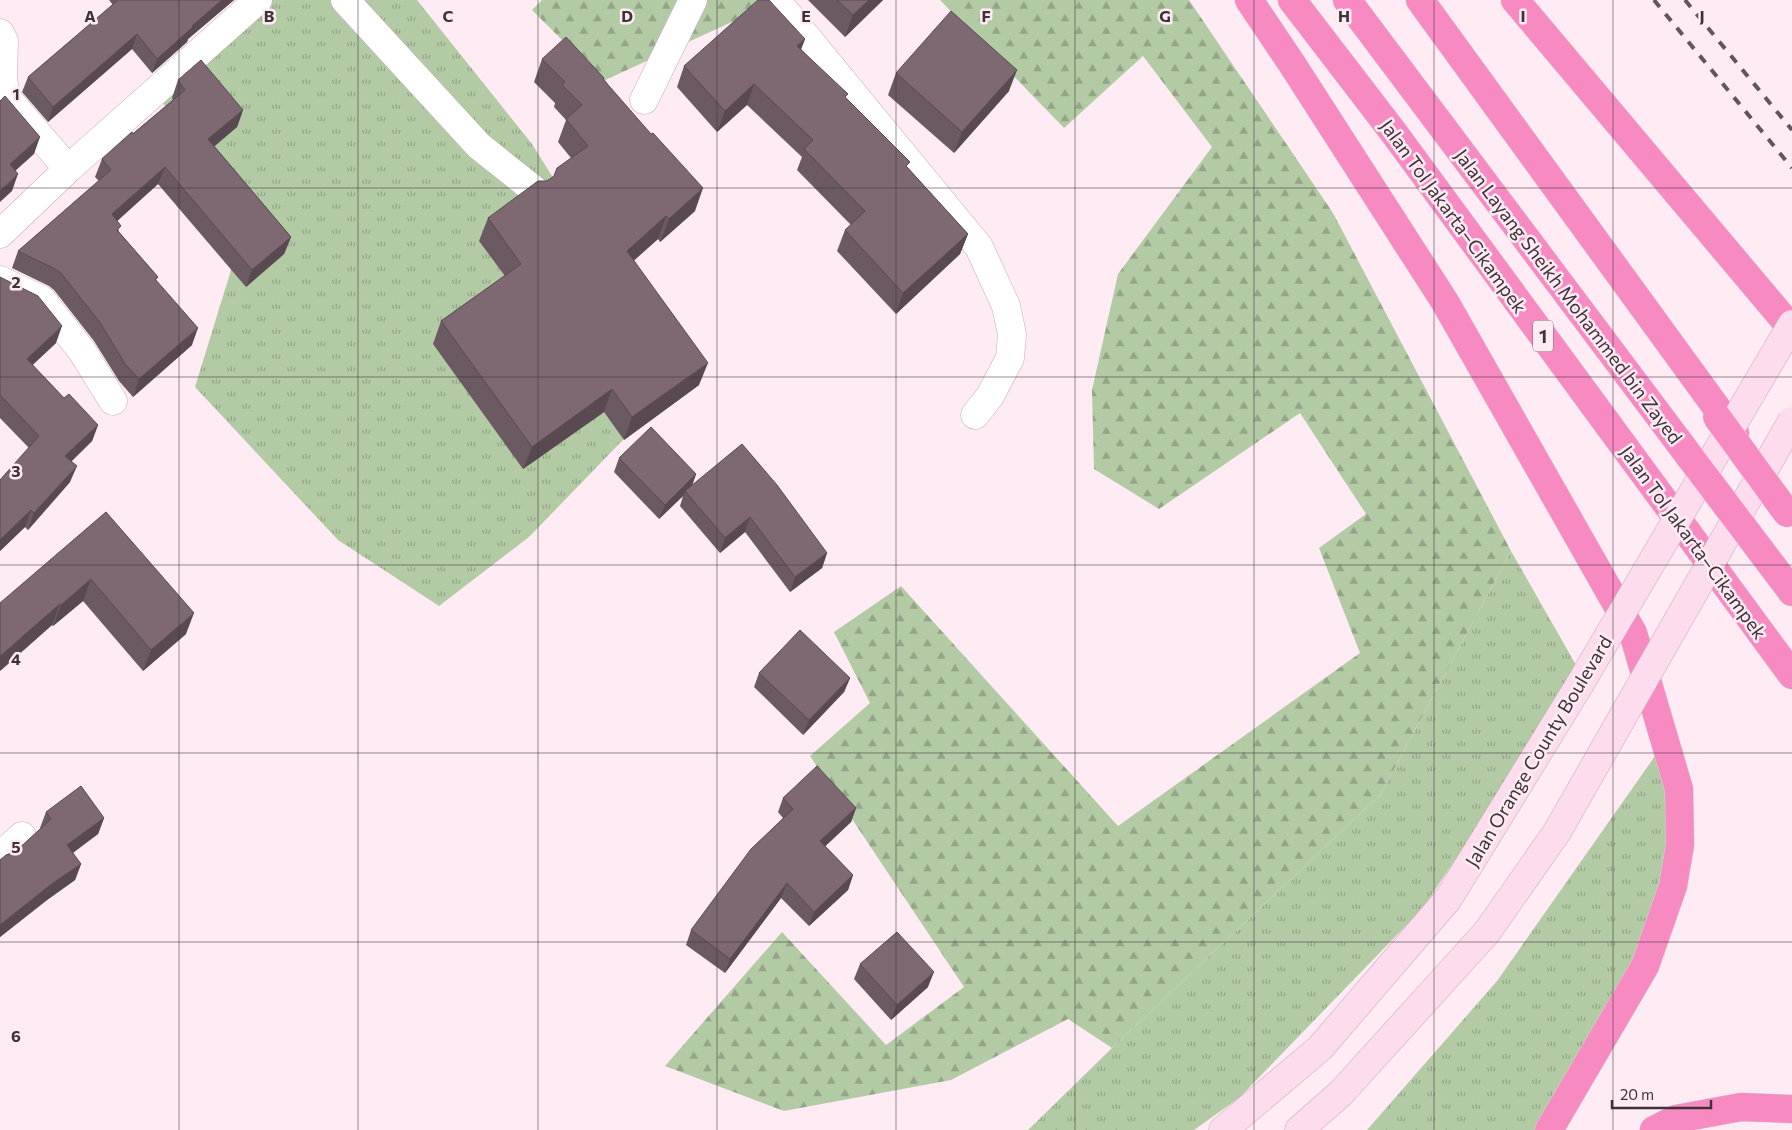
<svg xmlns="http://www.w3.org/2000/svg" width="1792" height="1130" font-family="Commissioner,sans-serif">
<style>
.grass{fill:url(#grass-tufts)}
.forest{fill:url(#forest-firs)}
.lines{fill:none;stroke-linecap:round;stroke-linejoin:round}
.street-casing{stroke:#c3acb6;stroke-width:29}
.secondary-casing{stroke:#c3acb6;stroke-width:29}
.highway-casing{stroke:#d4d2d3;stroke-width:29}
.street{stroke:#fff;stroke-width:28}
.secondary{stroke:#fddced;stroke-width:28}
.highway{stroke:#f88ac2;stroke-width:28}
.rail{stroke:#62565b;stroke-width:4;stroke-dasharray:9 9;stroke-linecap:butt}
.secondary-bridge-casing{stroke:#c3acb6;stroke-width:29;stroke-linecap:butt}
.highway-bridge-casing{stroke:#d4d2d3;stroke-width:29;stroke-linecap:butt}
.secondary-bridge{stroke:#fddced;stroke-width:28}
.highway-bridge{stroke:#f88ac2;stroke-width:28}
.wall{fill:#6c5a63}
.shaded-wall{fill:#584a50}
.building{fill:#7e6973;stroke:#584a50}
.grid{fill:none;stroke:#3d3337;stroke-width:1;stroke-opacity:0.55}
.labels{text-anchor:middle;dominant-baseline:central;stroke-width:5;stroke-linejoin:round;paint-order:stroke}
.shield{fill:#ffebf3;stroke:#776a6f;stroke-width:1}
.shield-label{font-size:18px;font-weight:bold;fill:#3d3337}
.street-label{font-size:19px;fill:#3d3337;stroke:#ffebf3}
.grid-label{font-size:16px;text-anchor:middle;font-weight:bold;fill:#3d3337;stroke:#ffebf3;stroke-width:5;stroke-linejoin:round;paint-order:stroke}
</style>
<defs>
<pattern id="grass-tufts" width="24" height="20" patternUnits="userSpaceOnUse" patternTransform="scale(1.25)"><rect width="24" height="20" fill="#b3cba5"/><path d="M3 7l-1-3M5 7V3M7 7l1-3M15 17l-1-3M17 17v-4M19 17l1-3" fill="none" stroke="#93a587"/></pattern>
<pattern id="forest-firs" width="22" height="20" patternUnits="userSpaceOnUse" patternTransform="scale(1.25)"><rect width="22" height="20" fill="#b3cba5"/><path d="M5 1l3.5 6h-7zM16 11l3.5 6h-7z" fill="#93a587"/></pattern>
</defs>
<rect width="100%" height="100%" fill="#ffebf3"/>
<g class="grass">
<path d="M262,0H417L532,144L680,381L529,537L439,606L338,540L195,387L252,202L155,95Z"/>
<path d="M1511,551L1580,672L1423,908L1239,1098L1194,1130H1028L1112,1048L1380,795Z"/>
<path d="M1667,739L1682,882L1549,1130H1367L1497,981Z"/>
</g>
<g class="forest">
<path d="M542,0H772L769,5L603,81L532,10Z"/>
<path d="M940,0H1189L1333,213L1511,551L1380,795L1112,1048L1068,1019L951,1080L784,1111L665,1066L782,932L886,1045L964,987L810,756L870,703L834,632L901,586L1118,826L1360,653L1319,548L1366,514L1300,413L1159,509L1094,469L1092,390L1118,274L1212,147L1143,56L1064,128Z"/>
</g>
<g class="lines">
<defs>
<g id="street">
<path d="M345,0L479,146L533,189"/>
<path d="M776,0L979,247L1006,306L1012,334L1010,358L990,396L975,415"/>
<path d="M0,33L4,41L3,79L6,97L68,169"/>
<path d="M644,100L693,0"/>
<path d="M0,234L68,169L258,0"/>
<path d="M0,280L42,300L82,351L113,401"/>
<path d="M0,856L22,836"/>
</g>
<g id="secondary">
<path d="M1223,1130L1320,1048L1448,899L1580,684"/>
<path d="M1299,1130L1341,1093L1487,932L1557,832L1626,711"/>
</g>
<g id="highway">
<path d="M1249,0L1292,64L1445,302L1633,633L1679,789L1680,845L1673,886L1645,966L1549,1130"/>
<path d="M1292,0L1394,133L1792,675"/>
<path d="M1347,0L1690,457"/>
<path d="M1420,0L1735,433"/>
<path d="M1515,0L1792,329"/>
<path d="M1761,551L1792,592"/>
<path d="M1654,1130L1676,1119L1741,1107L1792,1109"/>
</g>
</defs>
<use href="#street" class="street-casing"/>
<use href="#secondary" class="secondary-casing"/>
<use href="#highway" class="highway-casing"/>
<use href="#street" class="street"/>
<use href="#secondary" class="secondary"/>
<use href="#highway" class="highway"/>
<g class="rail">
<path d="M1654,0L1792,168"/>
<path d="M1685,0L1792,130"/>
</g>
<defs>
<g id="secondary-bridge">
<path d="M1580,684L1792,324"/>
<path d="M1626,711L1792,421"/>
</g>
<g id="highway-bridge">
<path d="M1717,417L1787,513"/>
<path d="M1690,457L1761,551"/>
</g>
</defs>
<use href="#secondary-bridge" class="secondary-bridge-casing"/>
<use href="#highway-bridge" class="highway-bridge-casing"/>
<use href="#secondary-bridge" class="secondary-bridge"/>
<use href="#highway-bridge" class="highway-bridge"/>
</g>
<g class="wall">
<path d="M109,0H234L188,39L187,42L152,73L132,49L48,122L22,92L28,77L113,5Z"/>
<path d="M808,0H883L845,37Z"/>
<path d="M805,39L801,49L846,98L908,168L968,234L960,254L896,314L837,251L845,230L851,225L797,170L802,157L747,105L717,132L677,87L684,66Z"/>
<path d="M542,59L604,78V79L695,211L660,242L658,239L634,260L699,385L624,440L604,412L523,469L433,344L441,321L505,276L479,241L488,218L547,181L554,176L571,158L558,142L566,120L554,107L555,103L534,82Z"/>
<path d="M896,73L1009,91L954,153L888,95Z"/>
<path d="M178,80L243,110L237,127L214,146L291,237L284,254L246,287L158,184L117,221L119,232L158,277L156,280L192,345L133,397L119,381L94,341L54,290L49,286L12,268L18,251L99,181L95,177L102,159L173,100L172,98Z"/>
<path d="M0,277L56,343L32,365L64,398L98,425L92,441L72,461L70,482L28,530L25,527L0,551V480L29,448L0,418Z"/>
<path d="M619,458L696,474L692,485L827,553L822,568L790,592L745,532L720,553L680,506L683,496L659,519L614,472Z"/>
<path d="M106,512L186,634L143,671L83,601L53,626L52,625L0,671Z"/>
<path d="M759,673L850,678L844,692L803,735L754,687Z"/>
<path d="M783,798L856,808L851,822L825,846L853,875L848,890L809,926L781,898L725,973L686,945L691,930L783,818L778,812Z"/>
<path d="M46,812L104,818L98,834L73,853L81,864L75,880L47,900L0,937V860L16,851L41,829L40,828Z"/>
<path d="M860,964L928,987L891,1020L854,979Z"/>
</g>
<g class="shaded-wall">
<path d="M222,0H234L188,39L187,42L152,73L157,59L192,26Z"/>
<path d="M869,0H883L845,37L853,15Z"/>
<path d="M137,34L132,49L48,122L53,107Z"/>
<path d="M805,39L797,60V46Z"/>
<path d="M1017,70L1009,91L954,153L962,132Z"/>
<path d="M754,84L747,105L717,132L725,111Z"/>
<path d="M243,110L237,127L202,157L208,139Z"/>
<path d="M40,137L34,154L4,181L10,164Z"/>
<path d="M165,167L158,184L105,232L112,214Z"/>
<path d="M18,174L12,191L0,202V191Z"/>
<path d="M703,188L695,211L660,242L669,219Z"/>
<path d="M666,216L658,239L619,274L627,251Z"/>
<path d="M968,234L960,254L896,314L903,293Z"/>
<path d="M291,237L284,254L246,287L252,270Z"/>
<path d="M62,326L56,343L21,376L27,359Z"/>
<path d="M198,328L192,345L133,397L139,379Z"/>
<path d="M708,363L699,385L624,440L632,417Z"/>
<path d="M612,389L604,412L523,469L532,447Z"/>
<path d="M98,425L92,441L59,473L65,456Z"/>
<path d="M77,466L70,482L28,530L34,513Z"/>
<path d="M696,474L691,489L685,491L683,496L659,519L665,505Z"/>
<path d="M31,510L25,527L0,551V540Z"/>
<path d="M750,517L745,532L720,553L725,538Z"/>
<path d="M827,553L822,568L790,592L795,577Z"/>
<path d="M91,579L83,601L53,626L61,605Z"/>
<path d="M60,604L52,625L0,671V656Z"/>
<path d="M194,613L186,634L143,671L151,650Z"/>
<path d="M850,678L844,692L803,735L809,720Z"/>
<path d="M856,808L851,822L815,856L820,841Z"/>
<path d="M104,818L98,834L61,861L67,845Z"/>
<path d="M81,864L75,880L47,900L0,937V925L53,883Z"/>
<path d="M853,875L848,890L809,926L814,912Z"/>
<path d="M787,883L781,898L725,973L730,959Z"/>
<path d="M934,972L928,987L891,1020L897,1005Z"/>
</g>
<g class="building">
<path d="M118,0H222L192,26L193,27L157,59L137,34L53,107L28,77Z"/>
<path d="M758,0H769L805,39L797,46L848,94L845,97L910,162L906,166L968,234L903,293L845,230L865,211L804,149L813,140L754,84L725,111L684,66Z"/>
<path d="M837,0H869L853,15Z"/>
<path d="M951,11L1017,70L962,132L896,73Z"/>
<path d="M566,37L604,78L603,79L651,134L653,133L703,188L669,219L666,216L627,251L708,363L632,417L612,389L532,447L441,321L521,264L488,218L538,181H547L554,176L557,168L588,146L566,119L582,105L562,85L565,82L542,59Z"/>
<path d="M201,60L243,110L208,139L291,237L252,270L165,167L112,214L121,226L117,230L158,277L155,279L198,328L139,379L125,364L101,324L61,273L55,269L18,251L111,170L102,159L132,132L133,134L185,90L178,80Z"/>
<path d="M5,96L40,137L10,164L18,174L0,191V101Z"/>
<path d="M0,277L38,296L62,326L27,359L64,398L69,394L98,425L65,456L77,466L34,513L31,510L0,540V480L39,436L0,395Z"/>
<path d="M651,427L696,474L665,505L619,458Z"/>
<path d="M742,444L777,485L827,553L795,577L750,517L725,538L685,491Z"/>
<path d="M106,512L194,613L151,650L91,579L61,605L60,604L0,656V603Z"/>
<path d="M800,630L850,678L809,720L759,673Z"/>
<path d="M817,766L856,808L820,841L853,875L814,912L787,883L730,959L691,930L751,849L793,809L783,798Z"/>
<path d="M81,786L104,818L67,845L81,864L53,883L0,925V860L6,855L16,851L51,819L46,812Z"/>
<path d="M897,932L934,972L897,1005L860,964Z"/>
</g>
<path class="grid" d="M179,0V1130M358,0V1130M538,0V1130M717,0V1130M896,0V1130M1075,0V1130M1254,0V1130M1434,0V1130M1613,0V1130M0,188H1792M0,377H1792M0,565H1792M0,753H1792M0,942H1792"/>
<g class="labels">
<rect class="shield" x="1533" y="320.5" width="20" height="31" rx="4"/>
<g class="shield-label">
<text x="1543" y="336">1</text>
</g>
<g class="street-label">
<text transform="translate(1454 216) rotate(54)">Jalan Tol Jakarta–Cikampek</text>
<text transform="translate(1569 296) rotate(53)">Jalan Layang Sheikh Mohammed bin Zayed</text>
<text transform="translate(1694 542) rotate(54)">Jalan Tol Jakarta–Cikampek</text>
<text transform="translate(1538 751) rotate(-59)">Jalan Orange County Boulevard</text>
</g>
</g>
<g class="grid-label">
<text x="90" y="22">A</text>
<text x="269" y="22">B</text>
<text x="448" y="22">C</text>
<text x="627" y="22">D</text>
<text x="806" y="22">E</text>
<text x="986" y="22">F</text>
<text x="1165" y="22">G</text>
<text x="1344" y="22">H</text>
<text x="1523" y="22">I</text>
<text x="1702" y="22">J</text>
<text x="16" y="100">1</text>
<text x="16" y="288">2</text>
<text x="16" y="477">3</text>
<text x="16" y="665">4</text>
<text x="16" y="853">5</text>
<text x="16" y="1042">6</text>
</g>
<path d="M1612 1100v8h99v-8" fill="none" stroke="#3d3337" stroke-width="2.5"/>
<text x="1620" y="1100" font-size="15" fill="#3d3337" stroke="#ffebf3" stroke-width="4" paint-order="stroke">20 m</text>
</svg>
